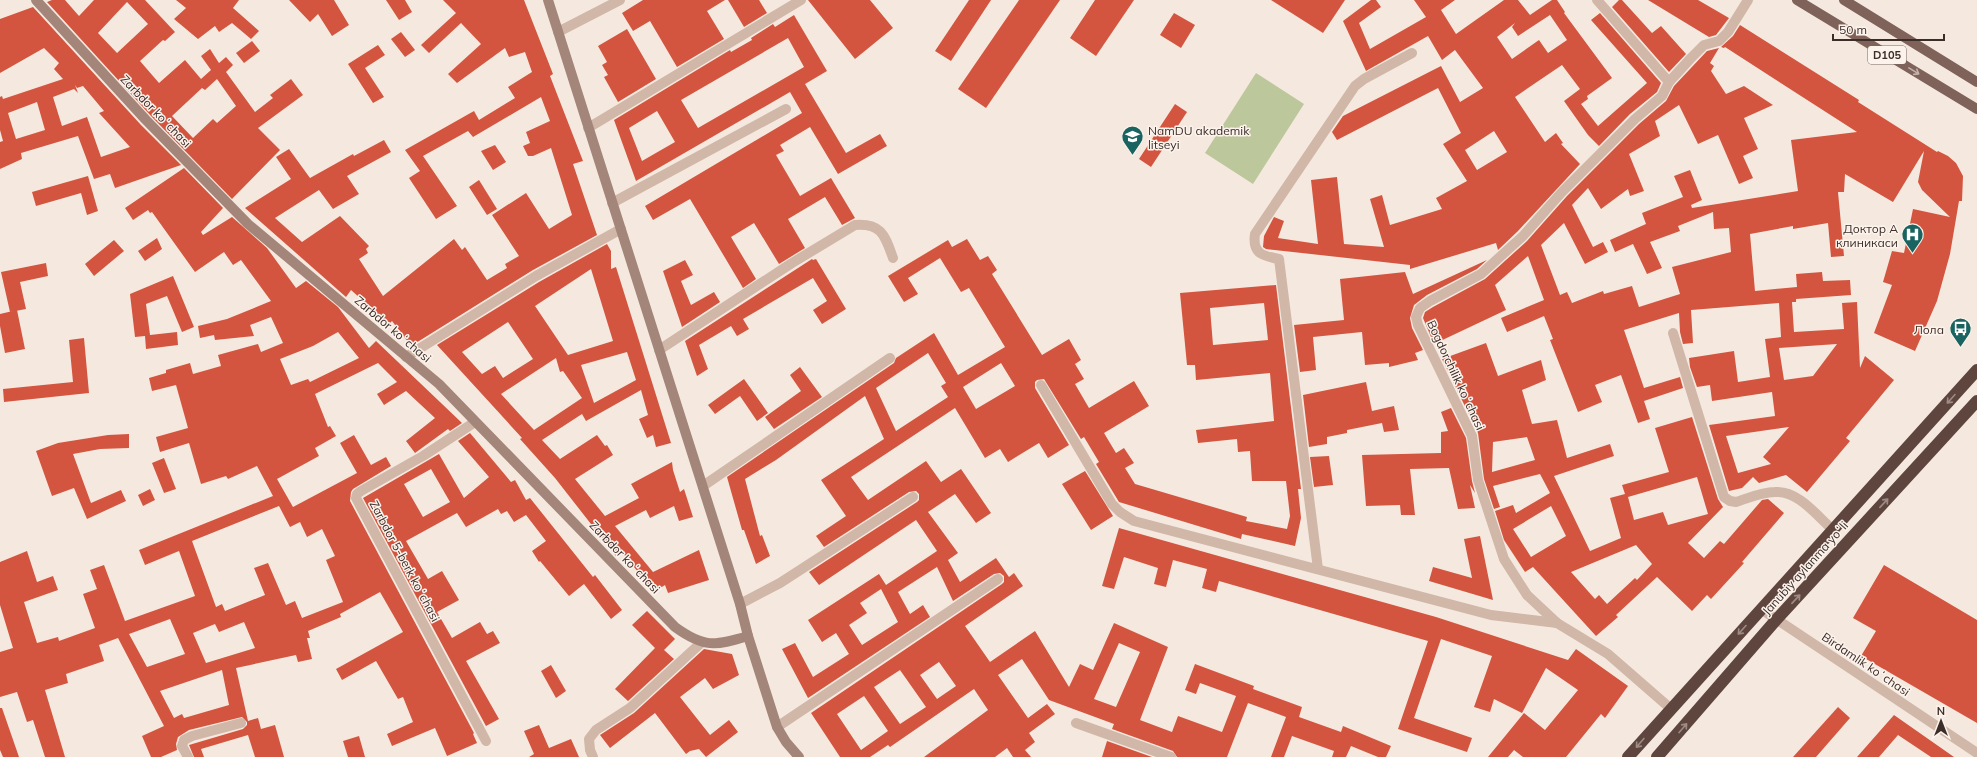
<svg xmlns="http://www.w3.org/2000/svg" width="1977" height="757" font-family="Mulish,sans-serif">
<style>
.green{fill:#bcc79c}
.building{fill:#d3553f;fill-rule:evenodd}
.lines{fill:none;stroke-linecap:round;stroke-linejoin:round}
.street{stroke:#d0b7a8;stroke-width:10}
.secondary{stroke:#a48579;stroke-width:10}
.primary{stroke:#7f6259;stroke-width:10}
.highway{stroke:#5e463f;stroke-width:12}
.oneway{stroke:#c4b2aa}
.oneway2{stroke:#9d8b84}
.labels{text-anchor:middle;dominant-baseline:central;stroke-width:3;stroke-linejoin:round;paint-order:stroke}
.shield{fill:#fcf3ec;stroke:#766864;stroke-width:1}
.shield-label{font-size:11px;font-weight:bold;fill:#3c2d29}
.street-label{font-size:12px;fill:#3c2d29;stroke:#fcf3ec}
.poi-label{font-size:12px;fill:#3c2d29;stroke:#fcf3ec;text-anchor:end}
</style>
<rect width="100%" height="100%" fill="#f5e9df"/>
<path class="green" d="M1256,73L1304,104L1253,184L1205,153Z"/>
<g class="building">
<path d="M52,0H65L79,16L94,0H145L175,32L165,41L163,40L140,61L159,83L185,60L201,79L211,70L201,56L210,49L219,63L226,57L233,65L226,72L255,112L273,98L270,95L291,79L303,95L258,128L280,150L232,199L151,116L47,2ZM127,2L148,24L117,53L98,33ZM217,79L236,106L217,123L213,119L193,138L172,116L202,88L205,90Z"/>
<path d="M176,0H239L233,8L259,31L251,39L232,23L219,32L215,26L198,39L174,19L186,8Z"/>
<path d="M289,0H334L349,25L332,36L318,14L310,22Z"/>
<path d="M386,0H405L412,12L399,20Z"/>
<path d="M443,0H524L553,74L550,76L583,161L573,164L597,235L533,270L411,346L392,321L389,324L351,290L346,297L245,208L291,179L276,157L289,149L310,178L353,154L354,156L384,140L391,152L347,176L359,194L333,209L319,190L275,218L302,242L340,216L369,246L366,249L368,253L359,259L383,296L454,239L462,250L465,247L487,280L507,268L505,264L519,256L492,215L526,193L549,229L572,215L551,148L533,156H528L523,146L530,143L526,132L550,121L541,97L473,137L468,131L423,156L457,206L436,219L409,178L420,171L405,150L474,111L479,120L515,98L508,87L532,72L525,52L509,57L505,48L457,83L448,74L481,44L461,23L429,53L421,45L456,13Z"/>
<path d="M643,0H725L707,11L724,39L677,67L650,21L633,31L622,13Z"/>
<path d="M728,0H759L767,13L744,27Z"/>
<path d="M808,0H870L893,28L855,59Z"/>
<path d="M969,0H991L951,61L935,51Z"/>
<path d="M1019,0H1060L986,108L958,89Z"/>
<path d="M1095,0H1134L1096,56L1070,38Z"/>
<path d="M1271,0H1345L1323,33Z"/>
<path d="M1371,0H1376L1381,7L1359,23L1370,49L1426,17L1414,0H1455L1441,10L1456,34L1504,0H1518L1530,15L1552,0H1557L1565,12L1564,13L1612,78L1587,96L1588,99L1581,104L1598,126L1647,83L1591,20L1600,13L1661,83L1657,92L1630,114L1599,146L1588,135L1564,101L1580,89L1562,65L1515,97L1545,142L1556,133L1563,143L1561,144L1580,164L1518,231L1498,250L1496,243L1410,269V265L1266,249L1263,247L1264,236L1274,217L1284,221L1278,238L1318,244L1311,180L1337,177L1344,244L1384,247L1370,199L1382,195L1390,225L1442,209L1436,198L1467,181L1443,144L1461,133L1438,88L1337,140L1332,132L1343,116L1441,66L1460,102L1483,88L1455,50L1442,60L1428,36L1366,71L1343,21ZM1550,15L1567,40L1548,53L1539,40L1512,59L1497,37L1515,23L1512,27L1518,36ZM1494,131L1507,152L1477,170L1465,150Z"/>
<path d="M1619,0H1622L1652,33L1661,26L1686,54L1669,72L1612,7Z"/>
<path d="M1648,0H1698L1729,18L1716,35L1709,37Z"/>
<path d="M33,7L141,125L181,165L115,188L110,174L94,179L78,136L21,153L22,159L0,169V142L3,141L0,130V97L2,96L3,99L63,79L54,69L59,63L44,48L0,73V19ZM75,85L77,88L83,86L104,111L99,113L130,147L101,157L87,117L62,126L53,97L74,89L78,93ZM37,102L45,130L16,139L8,113Z"/>
<path d="M1174,13L1195,25L1181,48L1160,35Z"/>
<path d="M794,15L827,71L805,84L846,153L880,134L887,146L838,174L810,127L780,145L784,151L776,155L800,196L831,178L855,218L842,225L825,197L788,219L805,248L779,264L754,223L731,237L756,279L743,288L690,199L653,220L645,206L802,113L790,92L636,181L614,120L730,50L731,52L752,40L751,38L773,24L775,27ZM788,38L804,67L698,128L681,100ZM657,111L675,142L642,161L629,128Z"/>
<path d="M1740,25L1859,100L1858,102L1937,152L1938,151L1948,156L1956,163L1963,176L1962,201H1959L1950,254L1937,301L1915,351L1874,333L1892,285L1883,282L1892,251L1904,253L1913,209L1950,217L1922,190L1918,182L1924,151L1893,202L1845,174L1844,192H1838L1844,256L1831,257L1828,223L1793,229V226L1750,234L1755,291L1797,287L1796,274L1822,272L1823,281L1850,280L1851,295L1796,299V302H1792L1794,332L1844,329L1842,303L1857,302L1860,368L1865,356L1894,380L1846,438L1850,441L1807,492L1786,475L1759,483L1753,477L1742,488L1729,491L1709,425L1775,416L1772,392L1712,401L1710,385L1697,387L1690,367L1689,358L1734,351L1738,382L1770,377L1765,339L1781,337L1779,303L1691,310L1693,343L1683,344L1680,332L1679,313L1624,330L1644,388L1680,377L1683,388L1644,401L1650,419L1638,423L1621,375L1595,385L1602,402L1578,412L1550,340L1553,339L1544,316L1507,332L1501,318L1544,300L1528,256L1495,285L1506,310L1434,344L1423,318L1425,312L1433,307L1485,279L1527,241L1567,196L1639,124L1666,101L1674,86L1707,51L1719,48L1710,63L1714,66L1711,71L1726,94L1744,86L1773,105L1744,118L1758,149L1743,156L1753,178L1739,184L1718,135L1698,144L1679,105L1655,121L1660,136L1629,154L1644,191L1630,196L1628,189L1601,209L1588,188L1572,205L1593,247L1603,242L1608,252L1585,264L1564,223L1541,245L1560,295L1567,292L1572,303L1603,291L1604,294L1632,286L1639,307L1680,294L1672,267L1731,252L1729,228L1714,229L1713,212L1678,226L1680,231L1650,242L1662,268L1647,274L1633,244L1615,252L1610,240L1646,224L1642,213L1683,197L1674,176L1690,170L1702,200L1691,205L1692,208L1798,191L1791,140L1857,132L1725,47L1724,48L1721,47L1733,36ZM1837,344L1813,376L1784,380L1779,348ZM1789,427L1763,457L1771,464L1738,473L1726,436Z"/>
<path d="M627,29L656,79L618,102L604,77L608,75L602,65L607,62L598,46Z"/>
<path d="M401,32L415,50L405,57L391,39Z"/>
<path d="M252,41L260,51L244,63L236,53Z"/>
<path d="M378,45L385,55L365,68L384,97L373,103L348,64Z"/>
<path d="M1175,104L1187,112L1151,167L1139,159Z"/>
<path d="M495,145L506,162L493,170L481,151Z"/>
<path d="M184,168L223,208L201,232L203,235L232,217L267,248L296,288L306,281L338,307L369,348L376,341L462,423L450,431L448,429L415,453L406,441L435,418L406,391L384,405L377,394L397,382L378,363L315,394L328,427L330,426L336,436L315,448L319,456L277,479L293,507L357,473L340,443L354,435L371,465L386,457L391,466L353,489L351,492L350,501L474,733L473,734L477,743L447,756L435,728L392,746L387,734L413,722L403,697L398,699L376,661L342,680L336,669L403,632L380,592L340,614L341,617L308,631L310,638H307L312,659L298,662L296,655L236,668L248,721L258,718L261,729L275,725L284,757H255L248,735L201,749L204,757H194L189,745L243,729L247,725V722L242,717L189,730L178,737L176,744L177,750L161,757H151L142,736L164,726L118,638L99,645L104,661L66,674L68,683L45,690L65,757H45L33,720L27,722L17,692L0,697V652L13,648L0,605V562L27,551L37,582L53,576L58,590L24,602L37,643L58,637L59,641L95,628L83,594L97,589L90,570L104,565L125,621L195,596L179,551L145,565L139,550L273,496L257,466L228,479L226,476L201,484L189,443L160,452L156,437L188,428L176,385L152,391L149,378L166,373V370L190,363L193,374L221,366L218,355L258,344L261,352L283,343L271,317L250,325L254,336L215,340L214,335L200,338L198,326L227,319L271,301L241,260L233,265L224,252L195,272L152,212L150,213L148,210L133,220L125,208ZM338,332L359,358L310,382L308,379L291,385L280,359L313,346ZM279,506L290,527L300,522L307,537L322,529L335,556L326,560L343,602L302,618L295,601L286,605L268,563L254,568L265,595L225,611L222,604L216,607L192,541ZM170,619L185,654L147,667L129,634ZM244,622L255,648L206,663L193,633L215,624L219,632ZM222,670L229,705L184,718L182,714L174,718L160,691Z"/>
<path d="M88,176L98,211L87,215L81,193L36,206L32,192Z"/>
<path d="M479,180L497,209L487,215L469,187Z"/>
<path d="M157,238L162,249L145,261L138,251Z"/>
<path d="M967,239L980,260L988,256L997,270L992,274L1042,355L1069,339L1081,360L1075,364L1084,379L1075,384L1089,408L1134,381L1149,406L1104,433L1116,453L1124,448L1134,463L1125,468L1135,484L1247,517L1246,521L1287,529L1290,516L1286,481H1252L1250,451L1238,452L1237,439L1198,443L1196,430L1274,421L1270,373L1196,380L1195,365H1187L1180,293L1276,285L1301,489H1298L1301,518L1295,546L1242,534L1241,539L1119,502L1096,464L1099,462L1084,437L1081,439L1044,379L1037,380L1035,382V388L1069,445L1048,458L1039,443L1008,462L1000,449L985,458L955,408L851,477L868,500L926,461L941,482L961,469L991,513L976,523L955,494L928,512L958,553L948,560L960,582L996,558L1009,577L1014,573L1023,586L965,626L990,662L1035,631L1069,687L1080,664L1093,670L1114,623L1168,647L1140,720L1172,732L1178,716L1222,732L1236,696L1200,683L1196,694L1185,690L1195,664L1254,686L1253,689L1302,707L1299,717L1341,732L1343,726L1391,746L1386,757H1378L1351,746L1346,757H1332L1334,751L1292,736L1284,757H1271L1286,717L1248,703L1227,757H1177L1173,751L1112,729L1114,724L1049,700L1022,659L998,675L1028,718L1047,704L1055,714L1029,733L1035,742L1025,750L1031,757H1013L1007,748L995,757H924L988,710L974,689L890,747L888,745L870,757H840L811,713L1002,584L1004,582V576L1000,573L994,574L953,601L937,567L898,592L910,614L923,605L930,617L808,698L782,649L795,643L813,677L849,654L836,633L822,642L808,620L879,574L886,585L937,551L916,520L819,585L809,572L917,502L919,500V494L916,491L909,492L824,547L816,536L846,516L821,480L884,439L865,396L776,460L745,479L760,536L762,535L770,556L756,564L744,530H742L727,477L894,363L896,358L934,333L958,375L1005,347L969,288L961,292L940,258L908,278L918,294L904,302L888,276L948,240L952,247ZM1264,303L1268,340L1213,345L1210,308ZM928,353L946,383L941,386L948,397L896,431L876,388ZM1001,363L1015,386L976,409L963,387ZM881,589L898,622L862,645L849,625L867,613L860,603ZM1119,643L1140,652L1116,707L1094,699ZM939,662L956,686L937,699L920,675ZM900,670L926,707L900,724L874,687ZM864,696L888,731L861,750L837,714Z"/>
<path d="M114,240L124,251L94,276L85,264Z"/>
<path d="M607,244L611,251V269L616,267L671,443L656,447L653,435L647,438L639,419L648,415L641,390L586,421L582,414L542,440L560,459L597,435L605,446L607,445L613,455L575,479L605,516L639,498L631,484L672,462L673,470L680,492L684,489L693,517L679,521L674,506L650,518L646,510L615,526L653,572L699,550L709,580L668,593L665,585L654,592L622,552L616,556L555,478L520,439L522,438L437,345L539,282ZM591,269L613,341L568,355L535,306ZM508,322L533,359L503,378L495,366L482,374L462,352ZM627,352L636,380L594,403L581,365ZM556,358L560,372L563,371L582,398L534,430L501,394Z"/>
<path d="M812,259L813,260L816,259L846,309L822,324L813,310L827,301L813,278L743,319L749,329L737,336L731,326L699,345L708,369L697,376L685,341Z"/>
<path d="M685,260L693,275L681,281L691,305L714,292L720,302L682,327L663,271Z"/>
<path d="M1487,260L1477,269L1427,295L1414,305L1410,318L1412,328L1423,350L1415,353L1418,360L1389,367V363L1365,365L1362,332L1313,337L1316,370L1300,372L1294,325L1344,320L1340,279L1405,272L1413,294Z"/>
<path d="M46,263L48,276L20,282L26,309L10,312L1,272Z"/>
<path d="M173,276L194,327L182,332L167,296L146,304L150,335L177,332L178,345L146,349L145,336L135,337L130,294Z"/>
<path d="M17,310L25,349L5,353L0,326V314Z"/>
<path d="M84,338L89,393L4,402L3,389L73,382L69,340Z"/>
<path d="M1486,343L1498,376L1541,360L1546,380L1522,390L1532,424L1557,420L1567,458L1610,444L1614,456L1554,476L1590,551L1621,538L1610,498L1625,494L1622,485L1669,472L1655,428L1692,417L1718,499L1723,507L1688,543L1704,558L1720,541L1724,544L1762,500L1768,499L1784,513L1742,562L1744,563L1711,599L1707,595L1692,611L1657,577L1616,615L1618,617L1596,636L1533,567L1525,572L1504,540L1495,511L1513,505L1516,513L1550,493L1540,474L1493,486L1500,507L1494,509L1484,479L1478,433L1442,359ZM1527,437L1535,460L1492,472L1493,442ZM1697,477L1708,514L1668,525L1663,512L1634,520L1628,497ZM1551,506L1566,536L1531,557L1513,529ZM1636,545L1652,564L1637,580L1635,578L1607,604L1599,595L1595,599L1571,572Z"/>
<path d="M800,367L822,397L774,429L765,417L801,391L790,375Z"/>
<path d="M744,379L768,413L757,421L740,396L715,414L708,405Z"/>
<path d="M1366,382L1372,411L1394,406L1399,430L1384,432L1382,423L1347,430V433L1327,437V444L1309,447L1303,395Z"/>
<path d="M1451,408L1466,438L1472,481L1475,493L1470,485L1475,508L1458,509L1449,468L1410,469L1415,515H1401L1400,505L1366,506L1362,455L1441,453V432L1448,431L1441,412Z"/>
<path d="M470,433L511,482L515,480L526,500L530,498L593,577L595,575L622,610L611,619L584,584L569,596L540,561L539,562L532,551L546,541L526,515L514,522L507,511L501,514L498,509L466,527L457,513L406,541L428,579L442,571L459,600L437,612L452,638L480,622L487,634L493,631L500,643L466,661L499,719L486,726L363,498L439,454L464,498L489,477L458,441ZM431,469L450,502L423,517L404,484Z"/>
<path d="M129,434V448L100,449L73,454L91,503L121,490L126,501L87,519L74,488L52,496L36,451L58,443L108,435Z"/>
<path d="M1329,456L1333,485L1314,487L1310,457Z"/>
<path d="M164,458L176,489L164,493L152,463Z"/>
<path d="M1085,471L1113,516L1091,530L1062,484Z"/>
<path d="M150,489L155,500L143,506L138,495Z"/>
<path d="M1119,528L1436,617L1568,660L1576,649L1628,686L1605,718L1601,714L1566,757H1523L1514,750L1508,757H1488L1524,713L1545,730L1578,690L1546,668L1522,713L1494,699L1490,712L1474,707L1492,656L1441,639L1414,718L1472,738L1467,752L1398,729L1428,641L1219,581L1216,592L1202,588L1207,569L1173,560L1166,587L1154,584L1158,568L1124,557L1114,589L1102,586Z"/>
<path d="M1480,536L1493,600L1429,581L1433,567L1472,578L1464,539Z"/>
<path d="M1884,565L1977,620V723L1861,656L1876,631L1853,618Z"/>
<path d="M647,611L675,639L664,650L674,659L628,701L615,689L655,648L632,625Z"/>
<path d="M704,649L732,654L739,675L713,689L705,678L680,697L710,735L729,720L738,732L706,757L699,749L690,751L686,754L655,713L610,748L600,735L634,713Z"/>
<path d="M551,665L566,691L556,698L541,671Z"/>
<path d="M1838,707L1850,718L1816,757H1793Z"/>
<path d="M0,708H2L19,757H3L0,750Z"/>
<path d="M1894,715L1954,757H1931L1898,735L1879,757H1857Z"/>
<path d="M539,725L549,748L571,739L579,757H529L534,754L524,731Z"/>
<path d="M359,736L365,757H348L343,741Z"/>
<path d="M1107,741L1152,757H1102Z"/>
</g>
<g class="lines">
<g class="street">
<path d="M1597,0L1669,82"/>
<path d="M558,32L620,0"/>
<path d="M588,128L801,0"/>
<path d="M612,203L786,109"/>
<path d="M1673,333L1724,497L1730,501L1736,502C1748,498 1762,492 1775,492C1798,490 1817,516 1833,530"/>
<path d="M659,350L792,263L855,225C882,223 885,236 893,258"/>
<path d="M406,357L536,276L621,229"/>
<path d="M1041,385L1112,504L1120,512L1134,521L1491,615L1557,623"/>
<path d="M475,422L423,456L361,491L357,494L356,498L486,741"/>
<path d="M703,486L890,358"/>
<path d="M1318,569L1279,259C1263,256 1252,254 1255,234L1355,86L1364,79L1412,53"/>
<path d="M740,604L780,583L913,497"/>
<path d="M1761,609L1977,753"/>
<path d="M1670,708L1608,654L1557,623L1527,595L1504,559L1478,480L1472,436L1418,325L1416,317L1420,308L1430,301L1481,274L1523,236L1562,192L1635,119L1662,96L1669,82L1691,58L1704,45L1719,41L1728,32L1748,0"/>
<path d="M1076,723L1171,757"/>
<path d="M777,727L998,579"/>
<path d="M188,757L182,746L184,740L192,736L241,723"/>
<path d="M593,757L590,750L589,739L596,730L630,708L702,642"/>
</g>
<g class="secondary">
<path d="M36,0L146,120L248,224L439,384L675,627C704,648 715,646 748,636"/>
<path d="M548,0L740,604L748,636L777,727L786,742L799,757"/>
</g>
<g class="primary">
<path d="M1797,0L1977,109"/>
<path d="M1844,0L1977,82"/>
</g>
<g class="highway">
<path d="M1628,757L1977,370"/>
<path d="M1657,757L1776,620L1977,401"/>
</g>
</g>
<defs><path id="oneway-shaft" d="M-6 0H5M1.5-3L5.5 0L1.5 3" fill="none" stroke-width="1.6" stroke-linecap="round" stroke-linejoin="round"/></defs>
<use class="oneway" href="#oneway-shaft" transform="translate(1914 71) rotate(31)"/>
<g class="oneway2">
<use href="#oneway-shaft" transform="translate(1951 399) rotate(132)"/>
<use href="#oneway-shaft" transform="translate(1884 503) rotate(-47)"/>
<use href="#oneway-shaft" transform="translate(1796 599) rotate(-47)"/>
<use href="#oneway-shaft" transform="translate(1742 630) rotate(132)"/>
<use href="#oneway-shaft" transform="translate(1683 728) rotate(-49)"/>
<use href="#oneway-shaft" transform="translate(1640 743) rotate(131)"/>
</g>
<defs>
<symbol id="school-pin" viewBox="-11 -11 22 30"><path d="M0 17L-7.5 6A9.5 9.5 0 1 1 7.5 6Z" fill="#196361" stroke="#fcf3ec"/><path d="M0-5L7-2L0 1L-7-2ZM-4 1L0 2.5L4 1V4Q0 6-4 4Z" fill="#fff"/></symbol>
<symbol id="hospital-pin" viewBox="-11 -11 22 30"><path d="M0 17L-7.5 6A9.5 9.5 0 1 1 7.5 6Z" fill="#196361" stroke="#fcf3ec"/><path d="M-5-5h3v3.5h4V-5h3V5h-3V1.5h-4V5h-3Z" fill="#fff"/></symbol>
<symbol id="bus-pin" viewBox="-11 -11 22 30"><path d="M0 17L-7.5 6A9.5 9.5 0 1 1 7.5 6Z" fill="#196361" stroke="#fcf3ec"/><path d="M-5-6H5V4H4V6H2V4H-2V6H-4V4H-5ZM-3.5-4V0h7V-4ZM-3.5 1.2v1.5H-2V1.2ZM2 1.2v1.5H3.5V1.2Z" fill="#fff"/></symbol>
</defs>
<g fill-rule="evenodd">
<use href="#school-pin" x="1120" y="124" width="25" height="34"/>
<use href="#hospital-pin" x="1900" y="222" width="25" height="34"/>
<use href="#bus-pin" x="1948" y="316" width="25" height="34"/>
</g>
<g class="labels">
<rect class="shield" x="1868" y="46" width="38" height="18" rx="3"/>
<g class="shield-label">
<text x="1887" y="55">D105</text>
</g>
<g class="street-label">
<text transform="translate(156 111) rotate(46)">Zarbdor koʻchasi</text>
<text transform="translate(393 329) rotate(40)">Zarbdor koʻchasi</text>
<text transform="translate(1456 375) rotate(65)">Bogdorchilik koʻchasi</text>
<text transform="translate(625 557) rotate(46)">Zarbdor koʻchasi</text>
<text transform="translate(405 561) rotate(62)">Zarbdor 5-berk koʻchasi</text>
<text transform="translate(1805 568) rotate(-48)">Janubiy aylanma yoʻli</text>
<text transform="translate(1866 664) rotate(34)">Birdamlik koʻchasi</text>
</g>
<g class="poi-label">
<text x="1148" y="130" text-anchor="start">NamDU akademik<tspan x="1148" dy="14">litseyi</tspan></text>
<text x="1898" y="228">Доктор А<tspan x="1898" dy="14">клиникаси</tspan></text>
<text x="1944" y="329">Лола</text>
</g>
</g>
<g transform="translate(1941 721)" stroke="#fcf3ec" stroke-width="3" paint-order="stroke">
<path d="M0-3L7 15L0 10L-7 15Z" fill="#3c2d29"/>
<text y="-6" font-size="11" font-weight="bold" text-anchor="middle" fill="#3c2d29">N</text>
</g>
<path d="M1833 34v6h111v-6" fill="none" stroke="#3c2d29" stroke-width="2"/>
<text x="1839" y="34" font-size="12" fill="#3c2d29" stroke="#fcf3ec" stroke-width="3" paint-order="stroke">50 m</text>
</svg>
